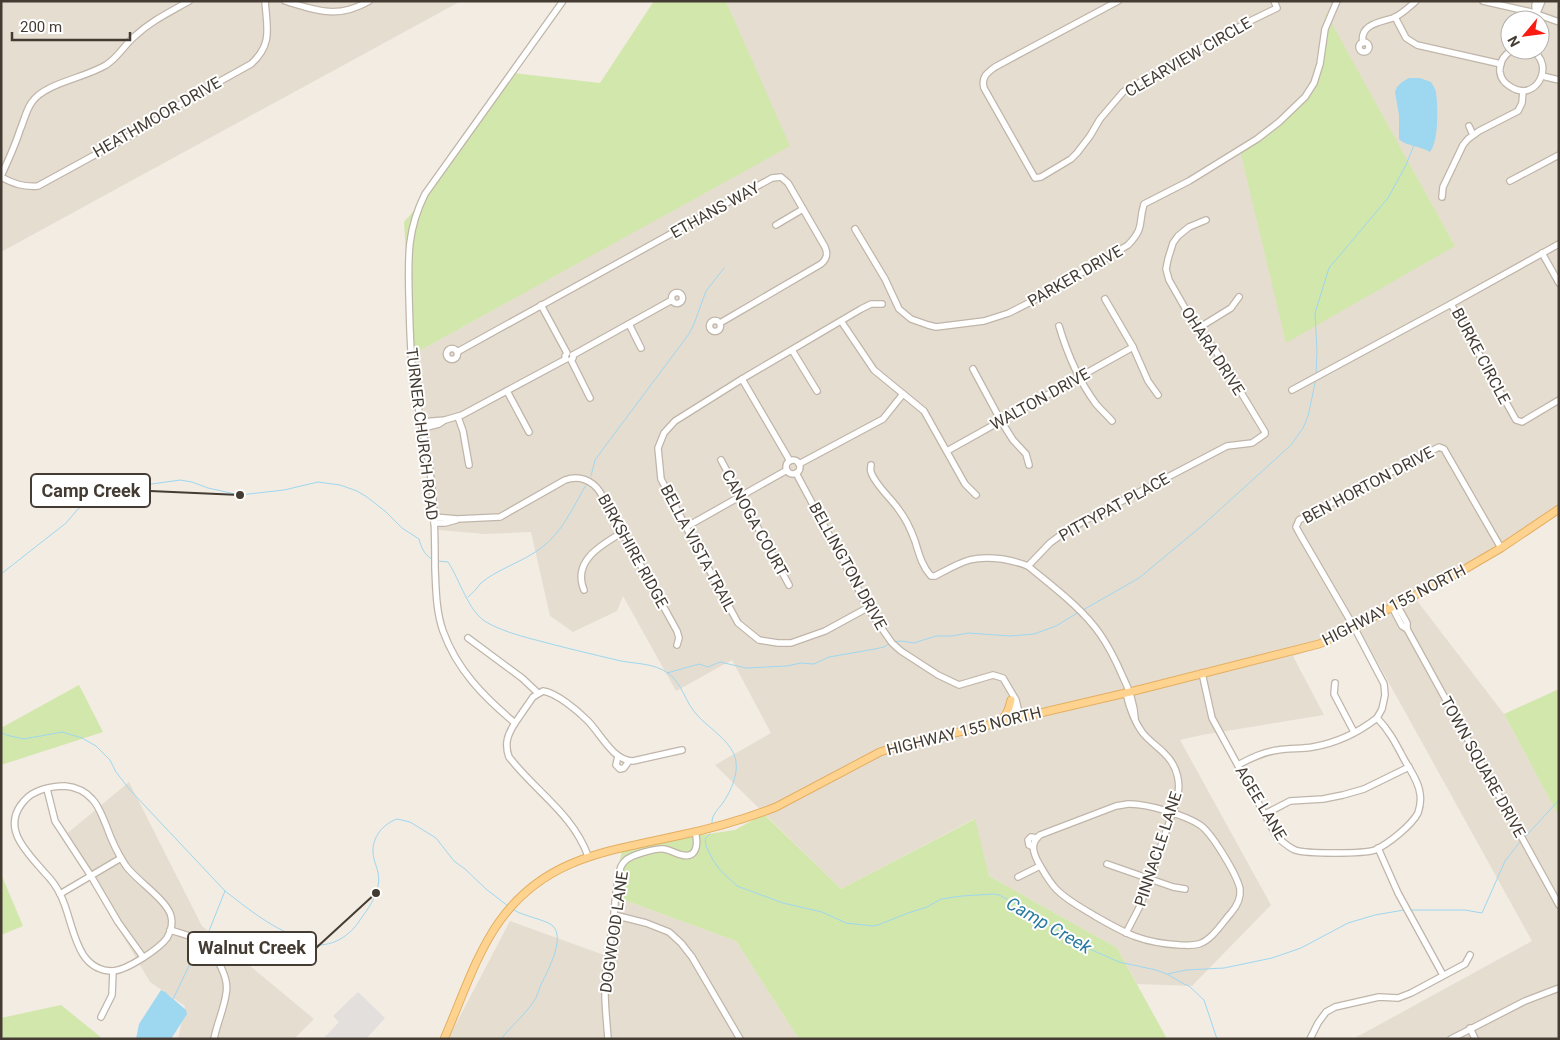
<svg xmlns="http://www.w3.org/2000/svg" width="1560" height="1040" font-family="Roboto,sans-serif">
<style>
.residential{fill:#e6ddd1;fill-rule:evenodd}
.green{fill:#d2e7ab}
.parking{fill:#e2dfdc}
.water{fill:#9ed7f0}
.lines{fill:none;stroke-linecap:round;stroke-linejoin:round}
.stream{stroke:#9ed7f0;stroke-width:1}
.minor-casing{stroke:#c0b5a9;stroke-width:8}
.major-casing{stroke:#e4ae60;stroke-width:9}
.minor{stroke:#fff;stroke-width:5.5}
.major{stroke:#fed390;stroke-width:7}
.labels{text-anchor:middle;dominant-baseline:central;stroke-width:4;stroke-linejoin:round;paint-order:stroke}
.street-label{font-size:16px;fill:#443c33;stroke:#fff}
.water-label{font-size:18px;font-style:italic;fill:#2a7a9f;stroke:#fff}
.leader{fill:none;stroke:#443c33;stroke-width:2}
.callout-dot{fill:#443c33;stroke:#fff;stroke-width:2}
.callout{fill:#fff;stroke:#443c33;stroke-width:2}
.callout-label{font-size:18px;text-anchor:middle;font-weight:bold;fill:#443c33}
</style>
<rect width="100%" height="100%" fill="#f2ece3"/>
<g class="residential">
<path d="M1,1H461L1,252Z"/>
<path d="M726,1H1559V510L1415,598L1504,714L1559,817V1039H1353L1532,941L1358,627L1315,649L1293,656L1324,715L1202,735L1180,740L1271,905L1192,986L1137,984L1117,948L989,876L974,819L841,889L715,765L771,733L732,660L676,691L623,596L617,611L573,632L550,616L531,532L485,534L438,530L415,411L412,355L789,146ZM1326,14L1455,246L1280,120L1309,92L1321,56ZM1510,20H1540V50H1510Z"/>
<path d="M129,782L202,926L314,1019L294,1039H178L185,1006L150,982L64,836Z"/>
<path d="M613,896L736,941L799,1039H448L510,921L604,955Z"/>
</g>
<g class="green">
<path d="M654,1H726L790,146L412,355L404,222L431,191L513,73L600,83Z"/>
<path d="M1326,13L1455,246L1286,343L1239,146L1280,120L1309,92L1321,56Z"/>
<path d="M79,685L103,732L1,765V728Z"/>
<path d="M1559,689V817L1504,714Z"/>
<path d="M764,814L841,889L975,819L989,876L1117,948L1167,1039H799L736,941L613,896L622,850L640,844L735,830Z"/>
<path d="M1,874L23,926L1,935Z"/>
<path d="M61,1005L103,1039H1V1018Z"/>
</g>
<path class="parking" d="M358,992L385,1018L366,1039H323L339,1022L333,1016Z"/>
<g class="water">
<path d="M1409,78H1420L1431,82C1433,86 1436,89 1436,93C1438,107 1439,141 1430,152C1421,146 1405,146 1399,139V115L1395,92L1397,87L1402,82Z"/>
<path d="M161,990L165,992L186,1010L187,1014L171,1039H136L139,1024Z"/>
</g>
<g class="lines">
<g class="stream">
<path d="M1316,375L1317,351L1315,313L1329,268L1388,198L1406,165L1414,145"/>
<path d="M591,476L595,460L603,449L689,334L694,324L706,291L724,268"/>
<path d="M438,561L448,562C460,580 468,611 486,622C500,630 517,635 532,639C562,647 591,654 621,661C637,664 653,663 668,673C683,684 685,703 698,716C710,729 734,743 736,762C738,774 731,791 724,801C720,808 711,814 712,823"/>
<path d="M1,574L66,523L78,509L86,504L96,500L115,496L138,486L180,480L192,482L208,488L240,495L284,490L318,482L340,485L357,491L367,497L386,512L402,528L419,539C421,547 425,556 432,559"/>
<path d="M468,597C473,593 477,588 481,583C499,568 523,562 541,548C562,533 573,507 586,485"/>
<path d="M1083,610L1139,578L1204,524L1291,445L1303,428L1308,416L1316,379"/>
<path d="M893,642L901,641L914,643L936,636H952L968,633L1010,636L1034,634L1056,626L1079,612"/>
<path d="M667,673L699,664L708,667L720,662L746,668L787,666L801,663L814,664L829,657L875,649L884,647L890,643"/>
<path d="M1,732L6,735L24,739L62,732L82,738L96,746L110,760L116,772L130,790L225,891C247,908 269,926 295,936C301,939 306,942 312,944C330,948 348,937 358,923C366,911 375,901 378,886C381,872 374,865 373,853C372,837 383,824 397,819L410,822L436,838L454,861L465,869L486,889L508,906"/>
<path d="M710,834L705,839L706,846L713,860L720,870L737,886L783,903L822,912L846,923L873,926L878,925L908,913L927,907L941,899L962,896L993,894L999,895L1016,904L1083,946L1119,962L1156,970L1167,974L1184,984L1189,986L1204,1000L1217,1039"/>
<path d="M1525,837L1559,800"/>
<path d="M1411,910H1465L1482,913L1505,861L1520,842"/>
<path d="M204,940L209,931L225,891"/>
<path d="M1168,974L1186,970L1224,968L1272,958L1301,948L1348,923L1375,915L1404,910"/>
<path d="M173,999L189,966L202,944"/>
<path d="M501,1039C511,1026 525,1015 534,1001C537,997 538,992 540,987C546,973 566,940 553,926C547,920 523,916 514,910"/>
</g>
<defs>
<g id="minor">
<path d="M285,1C317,11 338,19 369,1"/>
<path d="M563,1L425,194C407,230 408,257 409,297C410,329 410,360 415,391C421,424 429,455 432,488C435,515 435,541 435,568C436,590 436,611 443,631C457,670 484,697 515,723C508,734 504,743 509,757C535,791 573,814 588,856"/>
<path d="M1118,1L995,67C987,73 981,77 984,88L1035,178L1041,177L1071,159L1077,153L1090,136L1100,119L1123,92L1248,22L1277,8L1274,1"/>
<path d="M1483,1L1531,12L1559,22"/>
<path d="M1536,1L1535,6L1536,14"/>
<path d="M1395,17L1406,38L1417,45L1501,64"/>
<path d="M1534,20L1542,1"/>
<circle cx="1364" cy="47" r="5"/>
<path d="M1363,43C1359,24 1381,22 1393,18C1401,15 1409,7 1416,1"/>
<path d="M1512,50C1504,55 1499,62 1500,72C1501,80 1505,83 1511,87C1535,103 1557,65 1531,50"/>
<path d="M1542,76L1559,80"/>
<path d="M1469,126L1473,135"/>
<path d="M1,176C8,161 15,146 20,130C24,121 26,110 32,102C45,83 85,78 106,65C118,58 124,45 135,36C151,21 170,12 189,1"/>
<path d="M1,177C14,184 23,187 38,186L144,128L190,98L251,64C273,44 267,28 265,1"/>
<path d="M1510,181L1559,155"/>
<path d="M1442,197L1443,187L1463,145L1468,139L1479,131L1518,111L1522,103L1523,91"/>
<path d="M776,225L803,209"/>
<path d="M855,229L885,279L899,309L911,319L928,325L936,327L984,321L1009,313L1046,294L1128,245C1145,227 1138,224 1144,204L1189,181L1257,139L1279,122L1305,97L1314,83L1320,64L1325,29L1337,1"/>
<path d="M1542,253L1559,283"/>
<circle cx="677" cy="298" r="5.5"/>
<path d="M1105,299L1133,347L1148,381L1158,395"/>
<path d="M1451,304L1516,420L1522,422L1559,400"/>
<path d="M541,305L567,353L565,356L566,359"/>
<circle cx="715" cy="326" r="5.5"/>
<path d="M841,321L874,370L924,411L965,484L976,495"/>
<path d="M629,324L641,348"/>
<path d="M1059,326C1067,353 1079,381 1096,404C1101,410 1107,415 1112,421"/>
<path d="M1197,329L1231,308L1239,297"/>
<circle cx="452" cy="354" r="5.5"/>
<path d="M792,350L817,391"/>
<path d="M457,352L772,178L781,177L788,183L825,247C828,254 827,259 821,264L720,323"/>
<path d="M573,355L672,300"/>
<path d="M573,355V358L571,360L590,398"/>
<path d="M973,369L1001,421L1013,440L1026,454L1029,465"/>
<path d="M742,379L790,461"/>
<path d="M1292,390L1451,304L1559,244"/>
<path d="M507,391L529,432"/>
<path d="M458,417L463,431L469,465"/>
<path d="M422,422L445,420L462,415L566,359"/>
<path d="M423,428L439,424L445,420"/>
<path d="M947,451L1133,347"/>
<path d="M721,460L789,585"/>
<circle cx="793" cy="467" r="7"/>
<path d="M799,464L883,419L903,394"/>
<path d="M871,465C871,467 870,470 871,472C875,485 892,499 899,510C906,519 911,530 915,541C919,554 922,566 931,576H935C962,562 971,555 1002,559C1012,561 1019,562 1028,566C1053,587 1082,608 1100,634C1109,647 1116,661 1122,675C1129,689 1134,702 1135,718"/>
<path d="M796,473L871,613L892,643L901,651L938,675L959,685L993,675L1003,678L1016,700L1020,717"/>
<path d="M434,517L457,519L500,517L565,480C579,475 592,480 600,492L677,631L679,638L677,645"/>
<path d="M434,523H445L456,520"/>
<path d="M686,527L787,470"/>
<path d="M1028,566L1050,543L1062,534L1084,521L1227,446L1252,443L1265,434V432L1214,348L1197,329L1169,280L1166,269L1168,259L1173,243L1178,236L1189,227L1206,220"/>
<path d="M584,590C572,561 601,545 623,532"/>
<path d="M1397,605L1407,623V629L1559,905"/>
<path d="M869,607L825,631L791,643H778L759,640L738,623L686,527L661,479L658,448L664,433L675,421L742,379L861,309L871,304H882"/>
<path d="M1392,607L1402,626L1407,629"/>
<path d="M468,638L522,678L538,693"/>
<path d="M1202,673L1212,718L1277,837C1283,842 1288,847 1295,850C1307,854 1363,854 1375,850C1388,844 1411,826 1418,813C1420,807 1421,800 1420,794C1419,782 1410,770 1404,759C1396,744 1389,730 1377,718L1382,709L1385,695L1384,684L1354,627L1301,536L1296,527L1299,520L1439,447L1444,449L1501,548"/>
<path d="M1335,683L1334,694L1354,732"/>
<path d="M1126,693C1129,706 1134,721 1142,732C1148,740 1157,746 1164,753C1178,766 1182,785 1176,803L1140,906L1126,933"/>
<path d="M1011,701L1016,718"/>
<path d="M515,723L533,697L543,691C557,693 578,711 588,721C600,733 613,761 633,761L682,750"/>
<path d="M618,756L616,765L620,769L624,768L629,761"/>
<path d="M1238,765C1251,758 1263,752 1278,750C1290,748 1302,749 1313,747C1336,743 1359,732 1377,718"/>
<path d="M65,786C75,787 85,791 92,799C99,806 102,816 106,825C111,839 117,853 126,866C137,881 167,900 171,916C173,923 171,931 167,938C159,949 127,970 113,971C74,971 74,922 61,896C57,887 51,879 44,872C27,852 0,828 24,801C33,790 51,786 65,786Z"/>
<path d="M47,789L55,821L91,876L118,922L143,957"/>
<path d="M1128,804C1145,803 1185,815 1200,825C1212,833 1237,875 1240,889C1241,898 1237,906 1231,913C1222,923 1212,940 1199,944C1192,946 1186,945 1180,945C1143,943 1126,934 1095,916C1082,908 1068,901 1057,890C1049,882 1044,872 1038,862C1033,852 1030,843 1040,835L1116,806Z"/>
<path d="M1265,814L1290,801L1323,799L1343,795L1364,789L1409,767"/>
<path d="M1033,847L1029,845L1028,840L1031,837L1037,838"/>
<path d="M1378,848L1398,893L1443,975"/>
<path d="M1107,864L1173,887L1185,889"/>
<path d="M1018,877L1040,866"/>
<path d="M60,894L121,858"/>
<path d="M614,915L646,923L669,932L681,943L692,957L740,1039"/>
<path d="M170,930C199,939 207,938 221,967C225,976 228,984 226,994C224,1009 217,1023 214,1039"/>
<path d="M101,1017L112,995L113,971"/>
<path d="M1470,1028L1475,1039"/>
<path d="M608,1039C607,1024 605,1008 605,993C604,972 610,946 613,925C615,907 615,889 620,871C620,868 622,864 625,861C630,855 656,848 664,849C671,850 676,854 682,855C698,859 698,842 695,832"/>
<path d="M1310,1039L1318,1023L1326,1012L1335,1007L1379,997L1398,998L1411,993L1465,964L1470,955"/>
<path d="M1451,1039L1525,1001L1559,988"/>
</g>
<g id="major">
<path d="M1000,721C1007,715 1009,709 1011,700"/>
<path d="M444,1039C461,1001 475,956 499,922C545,857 609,851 681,835C714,828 745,819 776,807L880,752L899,746L1130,692L1319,644L1335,637L1465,569L1501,548L1559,509"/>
</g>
</defs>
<use href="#minor" class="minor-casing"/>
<use href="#major" class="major-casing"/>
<use href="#minor" class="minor"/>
<use href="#major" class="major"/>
</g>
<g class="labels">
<g class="street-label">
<text transform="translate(1188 57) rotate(-30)">CLEARVIEW CIRCLE</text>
<text transform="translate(157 117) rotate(-30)">HEATHMOOR DRIVE</text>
<text transform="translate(715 210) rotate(-29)">ETHANS WAY</text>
<text transform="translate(1075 276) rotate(-30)">PARKER DRIVE</text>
<text transform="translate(1213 351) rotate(57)">OHARA DRIVE</text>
<text transform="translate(1481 356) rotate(62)">BURKE CIRCLE</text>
<text transform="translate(1040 399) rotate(-29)">WALTON DRIVE</text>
<text transform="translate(422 434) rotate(83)">TURNER CHURCH ROAD</text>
<text transform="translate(1368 485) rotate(-28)">BEN HORTON DRIVE</text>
<text transform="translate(1114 507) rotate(-29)">PITTYPAT PLACE</text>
<text transform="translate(755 523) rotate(61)">CANOGA COURT</text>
<text transform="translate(698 548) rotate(62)">BELLA VISTA TRAIL</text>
<text transform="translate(633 551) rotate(61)">BIRKSHIRE RIDGE</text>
<text transform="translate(848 566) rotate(61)">BELLINGTON DRIVE</text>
<text transform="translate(1394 605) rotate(-27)">HIGHWAY 155 NORTH</text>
<text transform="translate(964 731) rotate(-14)">HIGHWAY 155 NORTH</text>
<text transform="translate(1483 767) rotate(61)">TOWN SQUARE DRIVE</text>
<text transform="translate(1261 803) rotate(59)">AGEE LANE</text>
<text transform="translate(1158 849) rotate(-72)">PINNACLE LANE</text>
<text transform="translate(614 932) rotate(-82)">DOGWOOD LANE</text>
</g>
<g class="water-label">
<text transform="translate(1049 925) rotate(30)">Camp Creek</text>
</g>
</g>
<path class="leader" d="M240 495L150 491M376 893L316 948"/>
<g class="callout-dot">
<circle cx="240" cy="495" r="5"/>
<circle cx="376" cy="893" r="5"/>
</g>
<g class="callout">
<rect x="31" y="474" width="119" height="33" rx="5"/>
<rect x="188" y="932" width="128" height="33" rx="5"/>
</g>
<g class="callout-label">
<text x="91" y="497">Camp Creek</text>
<text x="252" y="954">Walnut Creek</text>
</g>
<rect width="1560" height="1040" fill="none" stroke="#443c33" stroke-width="5"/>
<g transform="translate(1525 35) rotate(241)"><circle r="24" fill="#ffffff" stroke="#b4b1ad"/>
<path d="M0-4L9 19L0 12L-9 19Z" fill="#fb1c11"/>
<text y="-8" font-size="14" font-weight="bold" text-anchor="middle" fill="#443c33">N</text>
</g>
<path d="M12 32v8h118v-8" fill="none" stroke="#443c33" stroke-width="2.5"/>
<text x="20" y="32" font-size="15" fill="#443c33" stroke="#ffffff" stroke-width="4" paint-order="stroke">200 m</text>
</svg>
